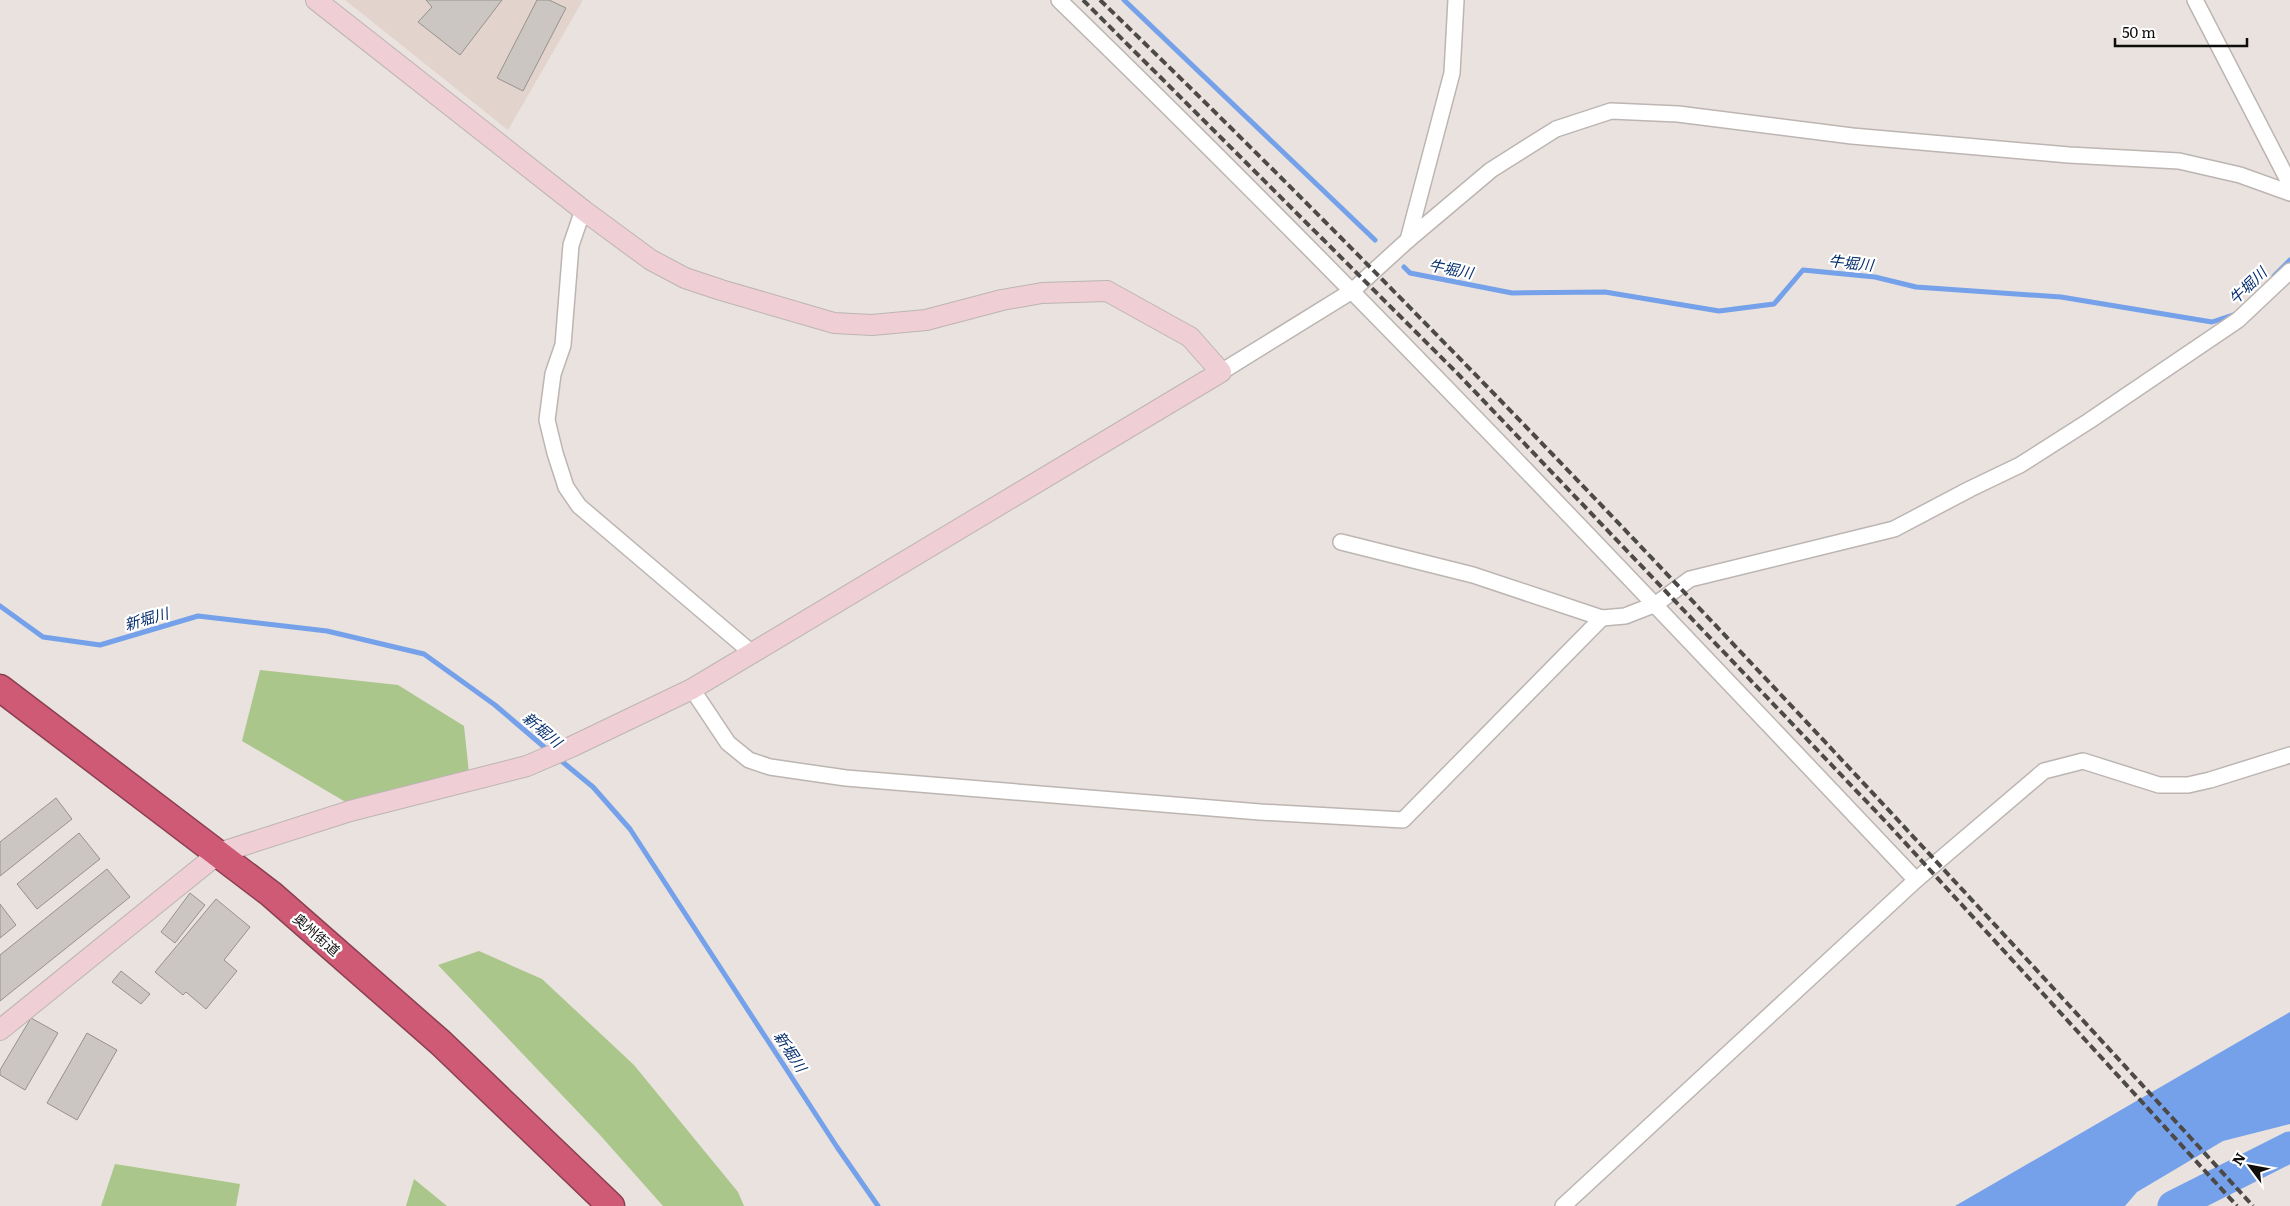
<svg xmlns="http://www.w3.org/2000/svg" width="2290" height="1206" font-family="Literata,'Noto Sans JP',serif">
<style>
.built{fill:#e2d4cc}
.green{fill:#aac68a}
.water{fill:#74a1e9}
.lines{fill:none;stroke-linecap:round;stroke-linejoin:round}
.stream{stroke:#74a1e9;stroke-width:5}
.river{stroke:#74a1e9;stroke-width:31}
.building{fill:#ccc6c2;stroke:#97918d}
.street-casing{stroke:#bcb5b2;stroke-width:18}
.secondary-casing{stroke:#bcb5b2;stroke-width:22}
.highway-casing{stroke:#8c3f51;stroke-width:29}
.street{stroke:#fff;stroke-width:15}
.secondary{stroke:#f0ced6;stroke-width:20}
.highway{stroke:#ce5a76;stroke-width:26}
.rail{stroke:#4c4947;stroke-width:4;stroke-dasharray:8 4;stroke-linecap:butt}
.labels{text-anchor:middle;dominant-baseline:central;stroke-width:4.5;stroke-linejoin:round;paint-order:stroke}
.street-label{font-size:14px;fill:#100e0d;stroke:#fff}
.water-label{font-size:15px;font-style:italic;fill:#062f6e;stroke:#fff}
</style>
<rect width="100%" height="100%" fill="#e9e2de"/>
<path class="built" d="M345,0H583L508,130Z"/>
<g class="green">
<path d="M260,670L398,685L464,726L469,773L349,804L242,741Z"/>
<path d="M479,951L542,979L634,1065L738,1192L744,1206H663L600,1135L438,965Z"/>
<path d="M115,1164L240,1184L236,1206H101Z"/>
<path d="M414,1179L447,1206H406Z"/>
</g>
<path class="water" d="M2290,1012V1124L2223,1141L2137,1192L2125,1206H1955Z"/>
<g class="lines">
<g class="stream">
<path d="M1124,0L1375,240"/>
<path d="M1404,267L1410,273L1512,293L1605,292L1719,311L1774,304L1803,270L1875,277L1916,287L2061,297L2212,322L2236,314"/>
<path d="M2274,276L2290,260"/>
<path d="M0,606L43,637L100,645L198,616L327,631L424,654L495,705L550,752"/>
<path d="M559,759L593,787L630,829L837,1147L878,1206"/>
</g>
<path class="river" d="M2173,1206L2290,1147"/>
</g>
<g class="building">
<path d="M426,0H502L460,55L418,22L432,7Z"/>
<path d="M537,0H549L566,8L523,91L497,78Z"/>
<path d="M56,798L72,819L0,876V842Z"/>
<path d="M79,833L100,859L37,909L17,884Z"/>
<path d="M107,869L130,897L0,1001V955Z"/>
<path d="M190,893L205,905L175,943L161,932Z"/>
<path d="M216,899L250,927L224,960L237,971L206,1009L186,992L183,995L155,972Z"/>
<path d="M0,904L16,925L0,938Z"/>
<path d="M121,971L150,994L141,1004L112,982Z"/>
<path d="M31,1018L58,1033L25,1090L0,1075V1070Z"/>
<path d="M87,1033L117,1050L77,1120L47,1103Z"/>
</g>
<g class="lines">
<defs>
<g id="street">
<path d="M1059,0C1353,285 1635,583 1916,880"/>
<path d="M2195,0L2290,184"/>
<path d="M583,210L571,245L563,345L553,374L547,420L555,453L566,487L579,506L752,653"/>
<path d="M1408,240L1452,73L1456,0"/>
<path d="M1221,372L1352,291L1408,240L1491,170L1556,129L1611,111L1678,114L1852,136L2069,155L2179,161L2240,175L2290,193"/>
<path d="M1341,542L1473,575L1602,618L1625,616L1656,604L1690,579L1894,529L1970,489L2020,465L2089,421L2238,320L2290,271"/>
<path d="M692,689L728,743L749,760L770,767L846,778L1260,812L1403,820L1602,618"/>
<path d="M1563,1206L1916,880L2044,771L2083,761L2159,785H2188L2210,780L2290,755"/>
</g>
<path id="secondary" d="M0,1030L219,853L350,811L527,766L571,747L692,689L1221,372L1190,337L1107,291L1042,293L1002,300L926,320L872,325L834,323L721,290L685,278L651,260L583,210L316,0"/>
<path id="highway" d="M0,688L271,894L441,1043L611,1206"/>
</defs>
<use href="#street" class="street-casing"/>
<use href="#secondary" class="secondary-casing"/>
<use href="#highway" class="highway-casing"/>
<use href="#street" class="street"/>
<use href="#secondary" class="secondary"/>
<use href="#highway" class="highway"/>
<g class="rail">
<path d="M1083,0L1458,374L1888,824L2237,1206"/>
<path d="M1100,0C1500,386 1878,796 2253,1206"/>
</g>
</g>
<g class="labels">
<g class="street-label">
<text transform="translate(317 934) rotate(41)">奥州街道</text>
</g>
<g class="water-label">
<text transform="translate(1851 262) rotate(6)">牛堀川</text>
<text transform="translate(1451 268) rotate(11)">牛堀川</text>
<text transform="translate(2247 285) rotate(-44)">牛堀川</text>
<text transform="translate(146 618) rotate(-16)">新堀川</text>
<text transform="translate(543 729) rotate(40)">新堀川</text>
<text transform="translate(791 1051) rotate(57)">新堀川</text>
</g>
</g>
<g transform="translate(2250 1166) rotate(302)" stroke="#ffffff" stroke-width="4" paint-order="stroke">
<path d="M0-4L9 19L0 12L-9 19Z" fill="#100e0d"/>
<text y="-8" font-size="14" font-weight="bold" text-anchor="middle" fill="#100e0d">N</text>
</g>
<path d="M2115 38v8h132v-8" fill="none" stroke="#100e0d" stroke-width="2.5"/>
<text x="2122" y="38" font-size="15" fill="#100e0d" stroke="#ffffff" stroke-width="4" paint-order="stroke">50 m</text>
</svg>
